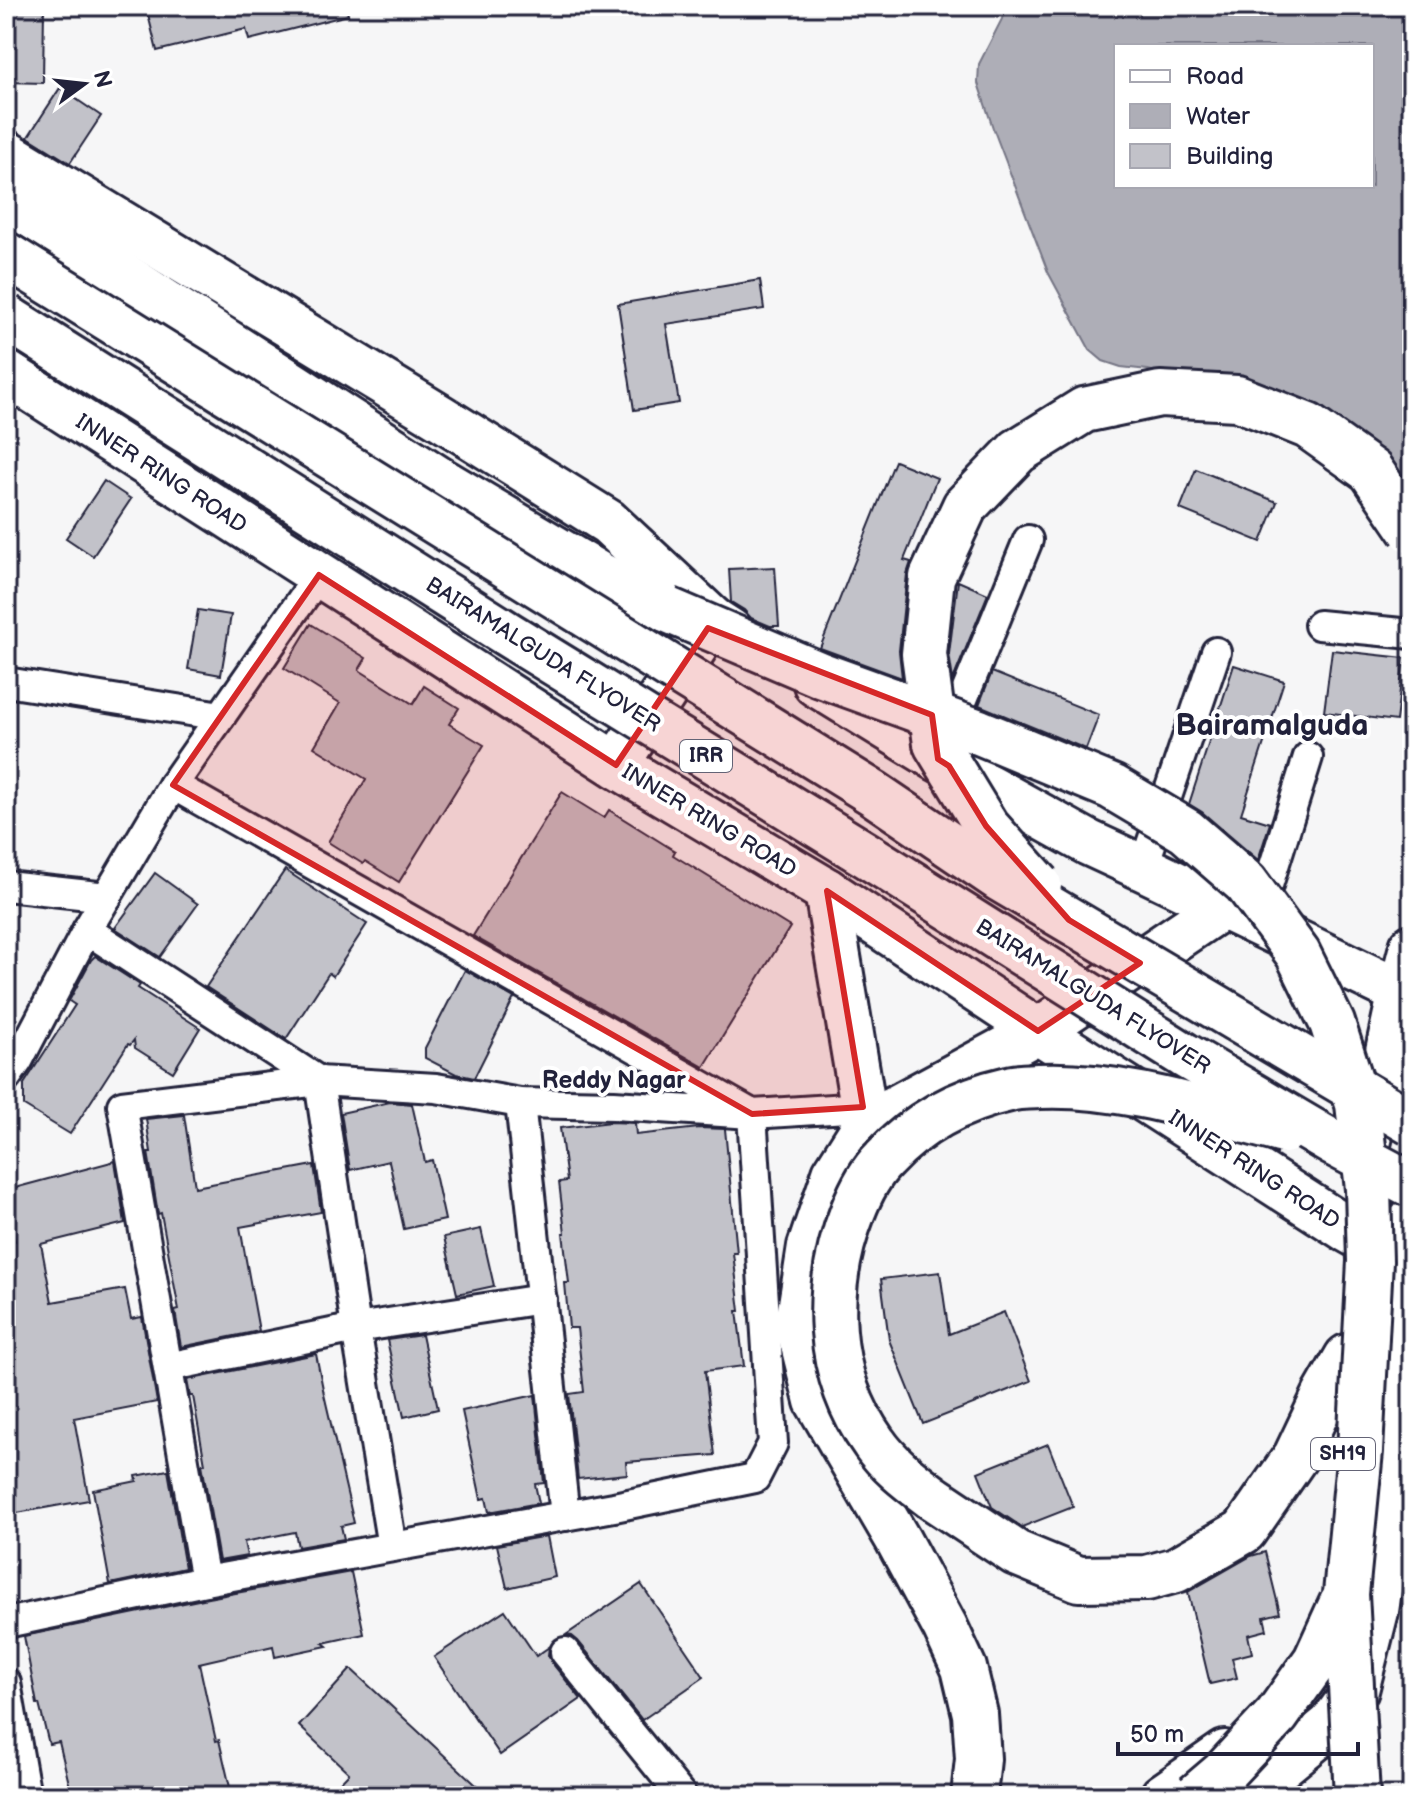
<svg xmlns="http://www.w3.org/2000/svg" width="1418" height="1802" font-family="'Balsamiq Sans',sans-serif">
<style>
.water{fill:#aeaeb7;stroke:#767685;stroke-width:2;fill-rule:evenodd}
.building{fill:#c2c2c9;stroke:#22223b;stroke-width:2}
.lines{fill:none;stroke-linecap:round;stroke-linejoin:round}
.street-casing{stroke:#22223b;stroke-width:34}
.primary-casing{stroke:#22223b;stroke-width:50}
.highway-casing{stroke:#22223b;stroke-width:50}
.street{stroke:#fff;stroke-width:28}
.primary{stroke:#fff;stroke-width:44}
.highway{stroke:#fff;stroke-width:44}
.highway-bridge-casing{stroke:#22223b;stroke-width:50;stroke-linecap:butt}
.highway-bridge{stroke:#fff;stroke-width:44}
.marked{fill:#d62828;fill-opacity:0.2;stroke:#d62828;stroke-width:6;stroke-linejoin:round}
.labels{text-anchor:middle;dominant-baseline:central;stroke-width:8;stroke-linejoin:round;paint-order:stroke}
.shield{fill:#fff;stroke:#646476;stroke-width:2}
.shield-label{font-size:20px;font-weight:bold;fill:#22223b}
.street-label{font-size:22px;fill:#22223b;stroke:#fff}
.neighbourhood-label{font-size:24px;font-weight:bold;fill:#22223b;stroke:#fff}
.district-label{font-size:30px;font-weight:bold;fill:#22223b;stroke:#fff}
</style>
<rect width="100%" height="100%" fill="#f6f6f7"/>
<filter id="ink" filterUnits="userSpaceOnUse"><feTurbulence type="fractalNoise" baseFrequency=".0125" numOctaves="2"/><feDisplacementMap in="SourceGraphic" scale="16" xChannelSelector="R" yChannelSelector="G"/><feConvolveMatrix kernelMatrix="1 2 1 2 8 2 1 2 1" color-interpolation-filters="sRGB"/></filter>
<g filter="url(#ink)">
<path class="water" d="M1005,6H1412V493L1159,373L1148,370L1121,367L1103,361L1090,350L1048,272L993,128L978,83L979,64L1002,19ZM1116,46H1372V186H1116Z"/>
<g class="building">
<path d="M6,6H44L43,83L6,82Z"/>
<path d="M146,6H346L348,15L249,40L246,29L157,51Z"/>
<path d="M60,88L101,116L70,163L28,137Z"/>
<path d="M760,280L764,309L666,324L679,403L634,410L618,304Z"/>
<path d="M895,461L937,478L904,560L911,562L907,574L899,651L902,678L820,648Z"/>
<path d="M1196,469L1277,502L1261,542L1180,509Z"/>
<path d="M104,481L131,499L93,556L66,538Z"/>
<path d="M775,567L779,626H770L751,618L744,610L731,602L729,569Z"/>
<path d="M958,581L988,594L953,680L949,654Z"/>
<path d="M198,610L231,615L221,675L188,669Z"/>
<path d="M311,624L366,658L359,670L413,704L424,686L459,708L449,724L484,745L399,882L365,861L363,864L328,842L366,779L314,747L340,703L284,668Z"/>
<path d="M1332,650L1404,658L1396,721L1324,712Z"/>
<path d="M1234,665L1284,681L1241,814L1270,823L1258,860L1202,812L1189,804Z"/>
<path d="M992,672L1099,715L1086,749L979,705Z"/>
<path d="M562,792L604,818L609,810L675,851L673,855L790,927L704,1067L473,936Z"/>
<path d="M285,870L367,924L333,976L329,973L286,1039L206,987Z"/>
<path d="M155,873L198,904L160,957L115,928Z"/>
<path d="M95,956L140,985L138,988L200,1028L173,1072L135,1048L134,1040L130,1045L128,1044L70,1134L24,1106V1084L75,1005L69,1001L91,960Z"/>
<path d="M465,970L514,998L474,1078L456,1074L425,1058V1048Z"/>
<path d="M390,1102L412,1104L425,1162L432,1160L445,1220L404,1229L389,1161L350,1170L341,1113Z"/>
<path d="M184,1115L195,1187L314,1165L321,1212L240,1227L259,1331L181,1347L175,1311L179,1310L161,1213L158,1214L148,1152H151L146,1119Z"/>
<path d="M611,1122L635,1123L636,1135L699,1128L725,1129L737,1253H733L740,1311H737L744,1366L705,1371L715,1455L626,1462L627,1474L578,1479L569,1394L584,1392L577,1328H569L565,1283H569L563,1233H565L559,1182L567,1181L560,1128Z"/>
<path d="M115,1161L125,1223L41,1244L52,1302L125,1289L131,1319L142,1317L157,1402L74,1418L89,1500L11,1514L6,1489V1242L15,1241L10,1220L14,1219L7,1190Z"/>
<path d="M481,1229L494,1286L457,1294L444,1237Z"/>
<path d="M940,1272L949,1334L1004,1312L1031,1381L923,1424L889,1340L881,1279Z"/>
<path d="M422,1335L438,1409L404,1417L387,1340Z"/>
<path d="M316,1354L324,1394L354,1523L341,1526L344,1539L298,1547L295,1532L244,1542L247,1556L219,1561L202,1464H205L193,1396H190L187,1380Z"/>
<path d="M535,1395L544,1483L535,1484L539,1503L489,1512L486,1498L481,1499L462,1411Z"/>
<path d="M1048,1444L1073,1507L1022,1527L992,1507L978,1472Z"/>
<path d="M168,1470L185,1568L110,1584L93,1490L137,1481L136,1476Z"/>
<path d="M547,1536L555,1577L507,1588L497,1545Z"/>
<path d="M1265,1552L1280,1613L1264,1617L1267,1630L1248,1635L1252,1653L1232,1658L1237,1678L1210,1684L1188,1592L1251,1556Z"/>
<path d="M351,1572L364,1634L323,1643L327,1646L275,1657L273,1646L199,1663L216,1741L219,1740L232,1796H72L59,1742L49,1744L39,1704H37L24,1636L208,1598Z"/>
<path d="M641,1584L704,1677L642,1720L578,1641L572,1636L566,1635Z"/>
<path d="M505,1610L536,1656L549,1647L548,1655L552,1663L581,1699L500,1755L434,1657Z"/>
<path d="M351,1669L488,1796H327L349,1773L299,1726Z"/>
</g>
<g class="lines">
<defs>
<g id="street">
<path d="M319,575L173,785L752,1114L773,1443L755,1478L614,1507L205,1581L122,1105L319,1081L436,1088L520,1103L614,1105L752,1114L863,1107"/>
<path d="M1319,625L1412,634"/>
<path d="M6,682L221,716"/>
<path d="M948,736L1028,540"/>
<path d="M1143,868L1216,652"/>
<path d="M6,886L107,897"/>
<path d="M1259,914L1308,757"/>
<path d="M87,930L319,1081L356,1328L392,1547"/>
<path d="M6,1078L18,1061L87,930L173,785"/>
<path d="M520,1103L565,1516"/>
<path d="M168,1367L356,1328L542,1299"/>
<path d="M6,1623L205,1581"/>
<path d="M565,1652L682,1796"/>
<path d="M6,1683L26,1796"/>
</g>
<g id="primary">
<path d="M6,153L440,417L608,522L713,620L730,631"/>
<path d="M6,373L616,765L827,891L1038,1031L1348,1230L1412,1266"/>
<path d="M816,684L938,759L1089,843L1143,868L1400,992"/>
<path d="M625,751L713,620"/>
<path d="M827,891L866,1124"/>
<path d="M1369,1140C1384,1075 1395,1010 1412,947"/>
<path d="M974,1796L978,1759L975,1714L964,1668L945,1627L898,1540L817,1401L798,1324L810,1247L835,1173L866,1124L1038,1031L1223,906"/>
<path d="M1163,1796L1225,1753"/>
<path d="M1241,1796L1264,1780L1331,1725L1356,1690L1376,1611L1389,1519L1407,1414L1406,1263L1412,1220"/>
</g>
<g id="highway">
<path d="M6,199L437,478L598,574L668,610"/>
<path d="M932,1497L1016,1553L1079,1579L1147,1578L1176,1570L1244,1531L1296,1456L1325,1395L1347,1357"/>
</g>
</defs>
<use href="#street" class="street-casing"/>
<use href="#primary" class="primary-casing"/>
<use href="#highway" class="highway-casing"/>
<use href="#street" class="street"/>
<use href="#primary" class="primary"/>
<use href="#highway" class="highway"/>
<defs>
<g id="highway-bridge">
<path d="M6,255L873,793L1000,879L1412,1123"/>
<path d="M6,317L509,635L868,856L1184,1055L1333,1143L1412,1185"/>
<path d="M668,610L821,675L979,732L1112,787L1186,831L1246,883L1298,954L1332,1023L1358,1104L1368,1189L1370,1261L1360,1451L1346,1594L1357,1796"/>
<path d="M1039,885L986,826L936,744L924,654L932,577L965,506L1018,451L1084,410L1160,394L1237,398L1308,426L1371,471L1412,531"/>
<path d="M932,1497C911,1481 889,1465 874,1443C825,1375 823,1287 853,1211C860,1193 870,1173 884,1159C918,1122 960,1100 1009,1089C1019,1086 1029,1087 1039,1086C1119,1082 1207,1111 1284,1131"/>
<path d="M1196,1796L1223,1773L1277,1715L1316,1660L1342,1603"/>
</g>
</defs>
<use href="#highway-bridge" class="highway-bridge-casing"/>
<use href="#highway-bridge" class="highway-bridge"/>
</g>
</g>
<path class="marked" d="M319,575L616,765L708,628L932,715L938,759L949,766L986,826L1069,920L1140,963L1038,1031L827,891L863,1107L752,1114L173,785Z"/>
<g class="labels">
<g class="shield">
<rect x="680" y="740" width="52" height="32" rx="6"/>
<rect x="1311" y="1438" width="64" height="32" rx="6"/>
</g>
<g class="shield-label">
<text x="706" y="756">IRR</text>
<text x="1343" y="1454">SH19</text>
</g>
<g class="street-label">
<text transform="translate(161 474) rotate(33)">INNER RING ROAD</text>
<text transform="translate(543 655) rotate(32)">BAIRAMALGUDA FLYOVER</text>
<text transform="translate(709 821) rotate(31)">INNER RING ROAD</text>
<text transform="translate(1093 997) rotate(32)">BAIRAMALGUDA FLYOVER</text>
<text transform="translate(1254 1170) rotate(33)">INNER RING ROAD</text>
</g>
<g class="neighbourhood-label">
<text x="614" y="1080">Reddy Nagar</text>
</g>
<g class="district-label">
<text x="1272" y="726">Bairamalguda</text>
</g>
</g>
<rect width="1418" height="1802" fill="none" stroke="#fff" stroke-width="32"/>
<rect x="16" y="16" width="1386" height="1770" fill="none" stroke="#22223b" stroke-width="3" filter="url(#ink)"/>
<rect x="1114" y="44" width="260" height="144" fill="#ffffff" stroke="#a7a7b1" stroke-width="2"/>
<rect x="1130" y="70" width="40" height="12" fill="#ffffff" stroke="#a7a7b1" stroke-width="2"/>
<text x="1186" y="84" font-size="24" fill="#22223b">Road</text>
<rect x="1130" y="104" width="40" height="24" fill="#aeaeb7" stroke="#a7a7b1" stroke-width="2"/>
<text x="1186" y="124" font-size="24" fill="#22223b">Water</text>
<rect x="1130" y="144" width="40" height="24" fill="#c2c2c9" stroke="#a7a7b1" stroke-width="2"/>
<text x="1186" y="164" font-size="24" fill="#22223b">Building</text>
<g transform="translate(84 84) rotate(75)" stroke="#ffffff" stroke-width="6" paint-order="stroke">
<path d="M0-6L14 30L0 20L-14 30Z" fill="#22223b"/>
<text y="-12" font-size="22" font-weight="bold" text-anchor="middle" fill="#22223b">N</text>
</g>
<path d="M1118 1742v12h240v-12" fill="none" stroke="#22223b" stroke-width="4"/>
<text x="1130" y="1742" font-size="24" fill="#22223b" stroke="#ffffff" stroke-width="6" paint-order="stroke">50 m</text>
</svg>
